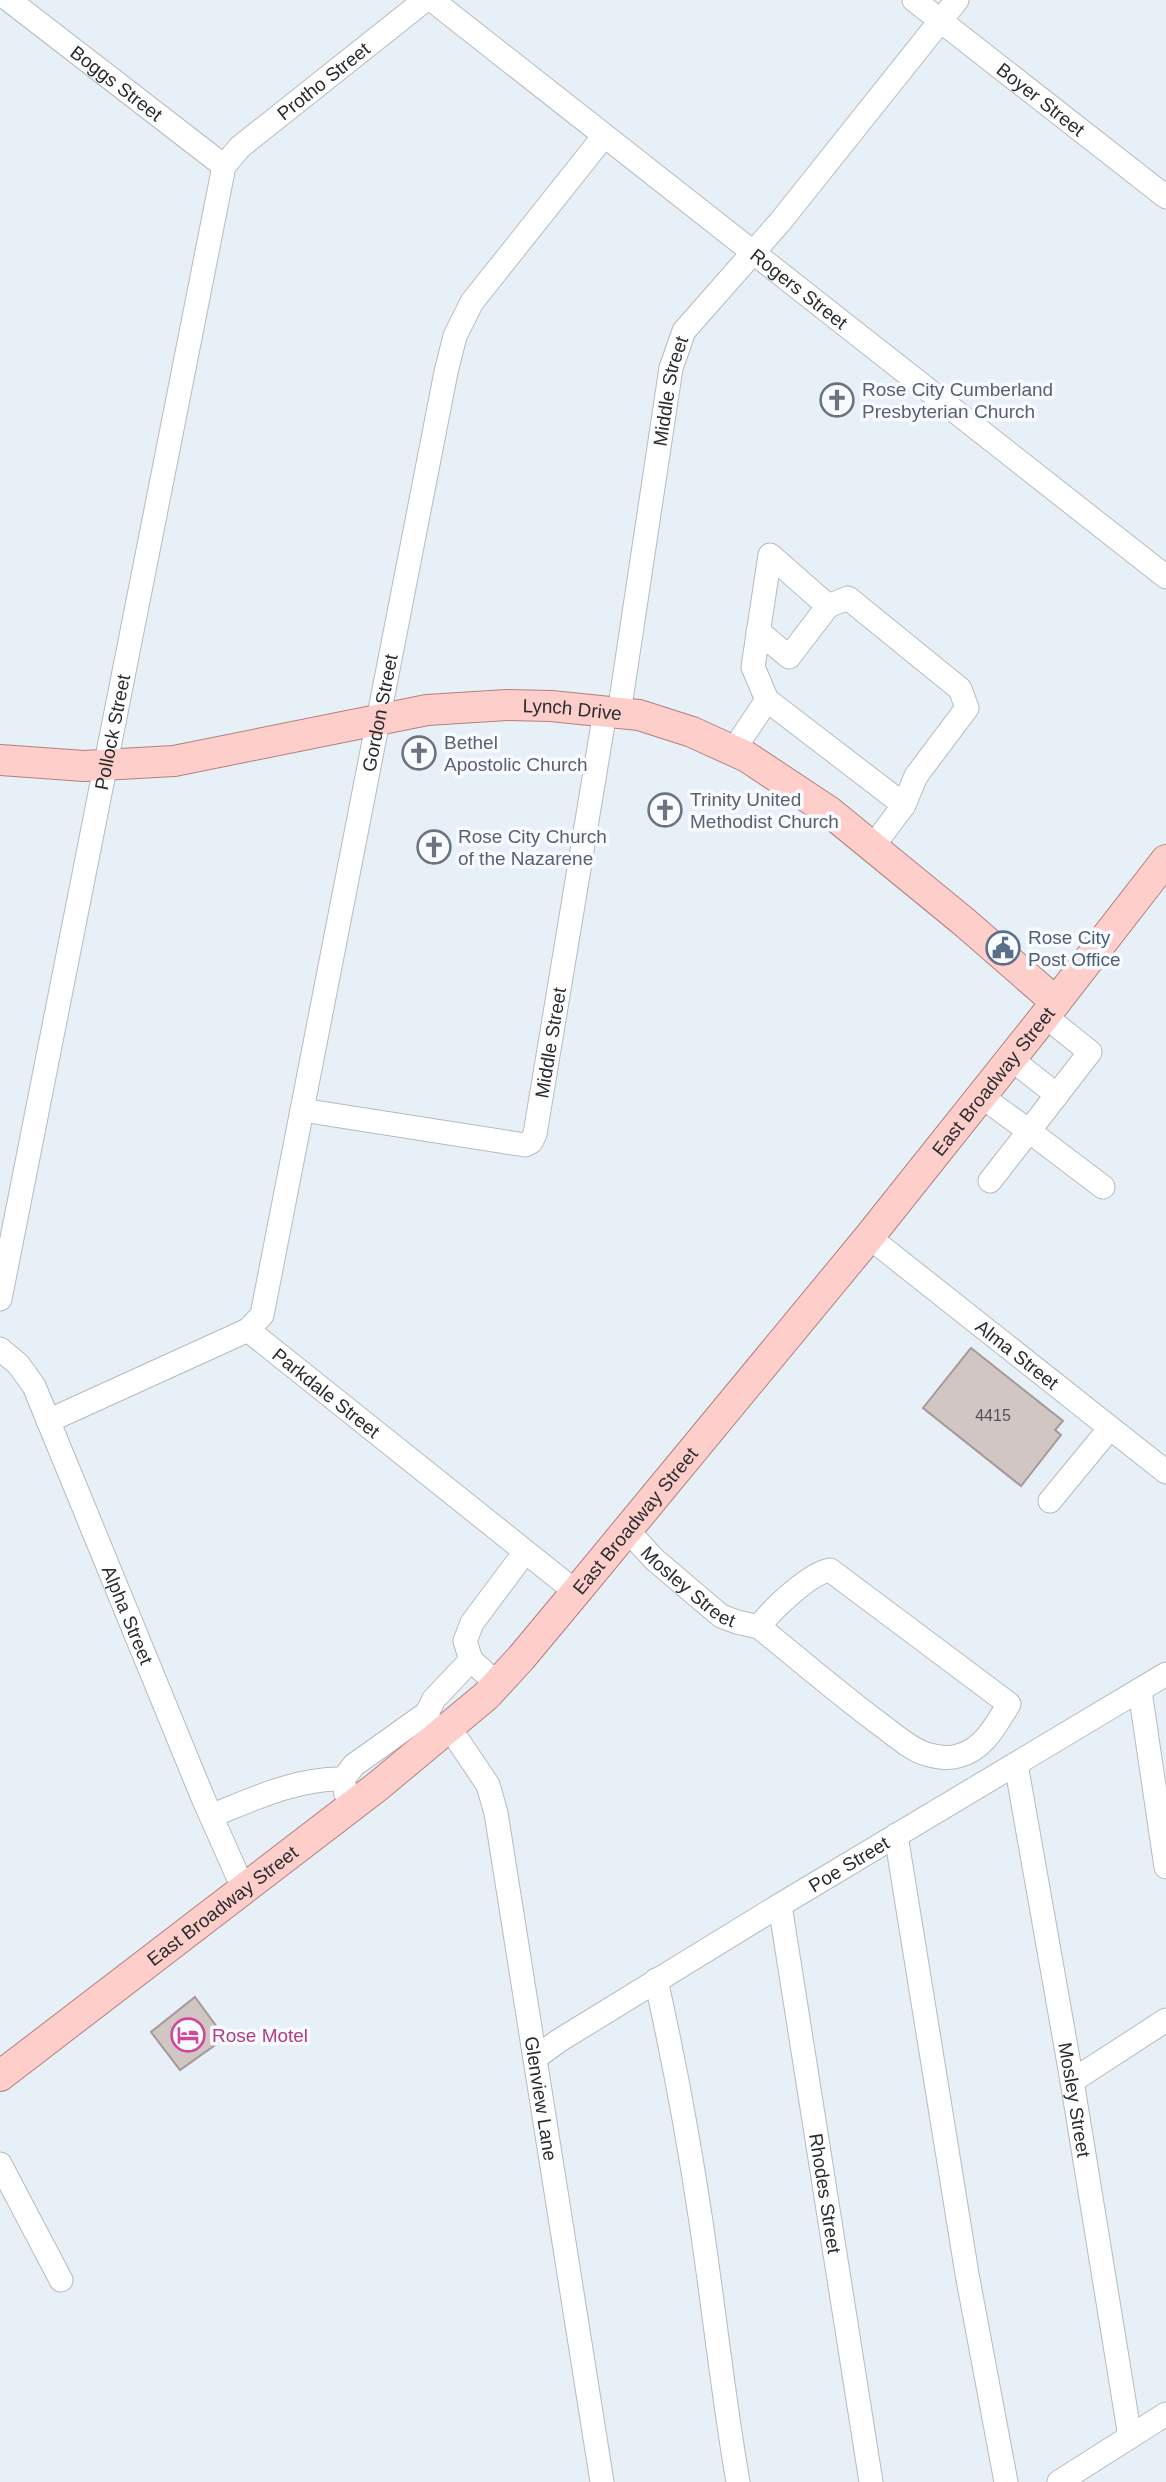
<svg xmlns="http://www.w3.org/2000/svg" width="1166" height="2482" font-family="Arial,sans-serif">
<style>
.building{fill:#d2c6c4;stroke:#a59a98;stroke-width:2}
.lines{fill:none;stroke-linecap:round;stroke-linejoin:round}
.minor-casing{stroke:#b4bbc3;stroke-width:25}
.major-casing{stroke:#b2817d;stroke-width:32}
.minor{stroke:#fff;stroke-width:23}
.major{stroke:#fdceca;stroke-width:30}
.labels{text-anchor:middle;dominant-baseline:central;stroke-width:7;stroke-linejoin:round;paint-order:stroke}
.number-label{font-size:16px;fill:#545355}
.street-label{font-size:19px;fill:#2a2d30;stroke:#f8fbff}
.worship-label{font-size:19px;fill:#5b616d;stroke:#f8fbff;text-anchor:start}
.service-label{font-size:19px;fill:#4e5e75;stroke:#f8fbff;text-anchor:start}
.hotel-label{font-size:19px;fill:#b23c85;stroke:#f8fbff;text-anchor:start}
</style>
<rect width="100%" height="100%" fill="#e7eff7"/>
<g class="building">
<path d="M971,1348L1063,1421L1055,1430L1061,1435L1021,1486L923,1408Z"/>
<path d="M195,1997L225,2038L180,2070L151,2032Z"/>
</g>
<g class="lines">
<defs>
<g id="minor">
<path id="s1" d="M9,0L224,166"/>
<path id="s2" d="M432,0L1166,577"/>
<path id="s3" d="M914,0L1166,197"/>
<path d="M828,606L848,598L960,689L967,708L916,776L904,805L873,846"/>
<path d="M758,631L789,657L828,606L770,555L753,667L767,700L904,805"/>
<path id="s4" d="M619,713L671,368L684,331L780,222L957,0"/>
<path d="M733,751L767,700"/>
<path d="M1011,1059L1057,1095"/>
<path d="M981,1096L1029,1131L1090,1052L1045,1016"/>
<path id="s5" d="M302,1110L525,1145L531,1142L535,1134L605,712"/>
<path d="M990,1181L1029,1131L1103,1187"/>
<path id="s6" d="M869,1237L1166,1472"/>
<path id="s7" d="M0,1299L224,166L240,147L425,0"/>
<path id="s8" d="M248,1330L262,1315L446,372L455,336L472,302L604,136"/>
<path id="s9" d="M0,1349L18,1364L34,1386L203,1798L243,1888"/>
<path id="s10" d="M48,1421L248,1330L576,1592"/>
<path d="M1050,1501L1110,1428"/>
<path id="s11" d="M627,1530L655,1560L721,1616L737,1622L759,1627"/>
<path d="M830,1570L1009,1704C996,1724 984,1750 958,1756C948,1759 936,1757 926,1754C910,1749 895,1735 881,1725C839,1694 800,1660 759,1627C771,1610 810,1573 830,1570Z"/>
<path d="M497,1684L471,1660L465,1641L472,1623L525,1552"/>
<path d="M1140,1691L1166,1867"/>
<path d="M432,1727L427,1713L434,1699L471,1660"/>
<path id="s12" d="M449,1727L488,1785L496,1813L602,2482"/>
<path id="s13" d="M1016,1764L1072,2081L1130,2437"/>
<path d="M346,1794L343,1779L354,1765L427,1713"/>
<path d="M211,1816C253,1799 297,1778 343,1779"/>
<path d="M896,1835L967,2274L1006,2482"/>
<path id="s14" d="M780,1905L871,2482"/>
<path d="M656,1980C674,2060 689,2141 701,2222C714,2309 723,2396 738,2482"/>
<path id="s15" d="M535,2058L560,2040L780,1905L1166,1674"/>
<path d="M1072,2081L1166,2020"/>
<path d="M0,2164L61,2280"/>
<path d="M1059,2482L1166,2414"/>
</g>
<g id="major">
<path id="s16" d="M0,760L84,766L174,761L427,710L507,705L551,706L639,715L692,732L747,757L830,812L963,921L1056,1002"/>
<path id="s17" d="M0,2076L378,1786L486,1696L521,1658L576,1592L869,1237L1045,1016L1166,860"/>
</g>
</defs>
<use href="#minor" class="minor-casing"/>
<use href="#major" class="major-casing"/>
<use href="#minor" class="minor"/>
<use href="#major" class="major"/>
</g>
<defs>
<symbol id="church-ring" viewBox="-11 -11 22 22"><circle r="9.5" fill="#f8fbff" stroke="#6b7280" stroke-width="1.5"/><path d="M-1.2-6h2.4v3.5h3.3v2.4h-3.3V6h-2.4V-.1h-3.3v-2.4h3.3Z" fill="#6b7280"/></symbol>
<symbol id="civic-ring" viewBox="-11 -11 22 22"><circle r="9.5" fill="#f8fbff" stroke="#5c6f8a" stroke-width="1.5"/><path d="M-.6-6.5H3V-4.5H.6V-3L4-1V1h2V6H-6V1h2V-1L-.6-3ZM-1.2 2.5V6h2.4V2.5Z" fill="#5c6f8a"/></symbol>
<symbol id="hotel-ring" viewBox="-11 -11 22 22"><circle r="9.5" fill="#f8fbff" stroke="#d1479c" stroke-width="1.5"/><path d="M-6-4.5h1.5V1H6V5H4.5V3h-9V5H-6ZM-4 0a1.8 1.8 0 1 1 3.6 0ZM.5 0V-2.5h3Q6-2.5 6 0Z" fill="#d1479c"/></symbol>
</defs>
<g fill-rule="evenodd">
<use href="#church-ring" x="818" y="381" width="38" height="38"/>
<use href="#church-ring" x="400" y="734" width="38" height="38"/>
<use href="#church-ring" x="646" y="791" width="38" height="38"/>
<use href="#church-ring" x="415" y="828" width="38" height="38"/>
<use href="#civic-ring" x="984" y="929" width="38" height="38"/>
<use href="#hotel-ring" x="169" y="2016" width="38" height="38"/>
</g>
<g class="labels">
<g class="number-label">
<text x="993" y="1415">4415</text>
</g>
<g class="street-label">
<text stroke="none"><textPath href="#s7" startOffset="1286">Protho Street</textPath></text>
<text stroke="none"><textPath href="#s1" startOffset="136">Boggs Street</textPath></text>
<text stroke="none"><textPath href="#s3" startOffset="161">Boyer Street</textPath></text>
<text stroke="none"><textPath href="#s2" startOffset="467">Rogers Street</textPath></text>
<text stroke="none"><textPath href="#s4" startOffset="326">Middle Street</textPath></text>
<text stroke="none"><textPath href="#s16" startOffset="578">Lynch Drive</textPath></text>
<text stroke="none"><textPath href="#s8" startOffset="634">Gordon Street</textPath></text>
<text stroke="none"><textPath href="#s7" startOffset="578">Pollock Street</textPath></text>
<text stroke="none"><textPath href="#s5" startOffset="334">Middle Street</textPath></text>
<text stroke="none"><textPath href="#s17" startOffset="1414">East Broadway Street</textPath></text>
<text stroke="none"><textPath href="#s6" startOffset="189">Alma Street</textPath></text>
<text stroke="none"><textPath href="#s10" startOffset="320">Parkdale Street</textPath></text>
<text stroke="none"><textPath href="#s17" startOffset="847">East Broadway Street</textPath></text>
<text stroke="none"><textPath href="#s11" startOffset="84">Mosley Street</textPath></text>
<text stroke="none"><textPath href="#s9" startOffset="298">Alpha Street</textPath></text>
<text stroke="none"><textPath href="#s15" startOffset="369">Poe Street</textPath></text>
<text stroke="none"><textPath href="#s17" startOffset="280">East Broadway Street</textPath></text>
<text stroke="none"><textPath href="#s12" startOffset="388">Glenview Lane</textPath></text>
<text stroke="none"><textPath href="#s13" startOffset="341">Mosley Street</textPath></text>
<text stroke="none"><textPath href="#s14" startOffset="292">Rhodes Street</textPath></text>
</g>
<g class="worship-label">
<text x="862" y="389">Rose City Cumberland<tspan x="862" dy="22">Presbyterian Church</tspan></text>
<text x="444" y="742">Bethel<tspan x="444" dy="22">Apostolic Church</tspan></text>
<text x="690" y="799">Trinity United<tspan x="690" dy="22">Methodist Church</tspan></text>
<text x="458" y="836">Rose City Church<tspan x="458" dy="22">of the Nazarene</tspan></text>
</g>
<g class="service-label">
<text x="1028" y="937">Rose City<tspan x="1028" dy="22">Post Office</tspan></text>
</g>
<g class="hotel-label">
<text x="212" y="2035">Rose Motel</text>
</g>
</g>
</svg>
